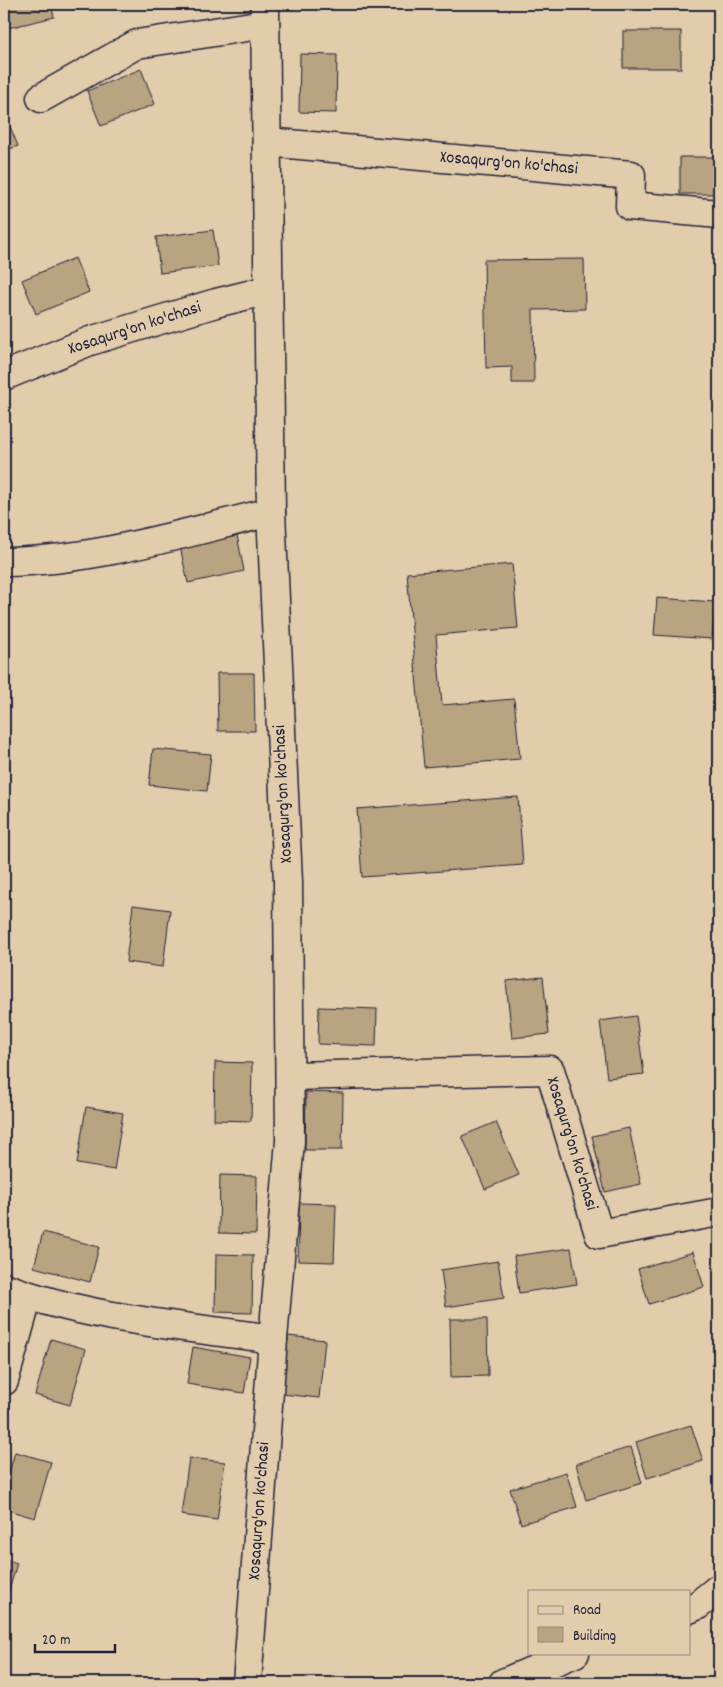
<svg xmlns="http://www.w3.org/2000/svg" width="723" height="1687" font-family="Dekko,sans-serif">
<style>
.building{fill:#b9a481;stroke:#22223b}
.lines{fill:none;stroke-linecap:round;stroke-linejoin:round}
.minor-casing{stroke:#22223b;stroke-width:31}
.minor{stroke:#e1ccab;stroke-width:28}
.labels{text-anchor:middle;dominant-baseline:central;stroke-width:4;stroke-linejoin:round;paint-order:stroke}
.street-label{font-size:18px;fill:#22223b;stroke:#e1ccab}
</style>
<rect width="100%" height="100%" fill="#e1ccab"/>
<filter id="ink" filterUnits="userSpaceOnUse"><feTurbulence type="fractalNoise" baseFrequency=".02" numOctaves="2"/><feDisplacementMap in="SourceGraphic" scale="10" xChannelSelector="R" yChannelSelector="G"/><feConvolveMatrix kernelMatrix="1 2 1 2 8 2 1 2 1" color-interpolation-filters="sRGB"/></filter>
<g filter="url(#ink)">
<g class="building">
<path d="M4,4H51L54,17L4,29Z"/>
<rect x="623" y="31" width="58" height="37"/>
<path d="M300,54L337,55L336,113L299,112Z"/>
<path d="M141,69L155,104L101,126L87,91Z"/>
<path d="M4,112L18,146L4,151Z"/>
<rect x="680" y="157" width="39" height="37"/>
<path d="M213,230L218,266L160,273L156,237Z"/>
<path d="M75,258L89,292L36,314L22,280Z"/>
<path d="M584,259L585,309L533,310L534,383H512V367L486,368L484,260Z"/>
<path d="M237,535L244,571L188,583L180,547Z"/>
<path d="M512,564L518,628L436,635L442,705L514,699L520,759L424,767L407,573Z"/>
<path d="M657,598L715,602L712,639L654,635Z"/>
<path d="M217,673H254L255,731H218Z"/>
<path d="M153,749L211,754L207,791L149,785Z"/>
<path d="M518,797L523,865L362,877L357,809Z"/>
<path d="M133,905L170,910L163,967L126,962Z"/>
<path d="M543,977L549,1034L512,1038L506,981Z"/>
<path d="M319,1007L377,1009L376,1046L318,1044Z"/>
<path d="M636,1016L644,1074L607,1078L600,1021Z"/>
<path d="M215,1062L252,1063L251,1121L214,1120Z"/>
<path d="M306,1092L343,1093L342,1150H305Z"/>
<path d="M86,1107L123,1113L114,1170L77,1164Z"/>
<path d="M496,1122L519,1175L485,1189L462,1136Z"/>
<path d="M629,1128L641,1184L605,1192L592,1136Z"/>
<path d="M220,1175L257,1176L256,1234L219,1233Z"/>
<path d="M299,1203L336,1204L334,1262L298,1261Z"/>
<path d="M43,1232L99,1247L90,1282L34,1267Z"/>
<path d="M571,1248L577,1284L519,1293L514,1256Z"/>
<path d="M693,1252L704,1287L649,1304L638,1269Z"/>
<path d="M216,1254L253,1255L252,1313L215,1312Z"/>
<path d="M498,1261L504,1298L446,1307L441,1270Z"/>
<path d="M450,1319H487L488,1376L451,1377Z"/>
<path d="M288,1336L325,1340L319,1398L282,1394Z"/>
<path d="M51,1339L86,1349L70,1405L35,1395Z"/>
<path d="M193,1347L250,1357L244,1393L187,1384Z"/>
<path d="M691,1425L703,1461L647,1478L636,1442Z"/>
<path d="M631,1447L642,1483L586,1500L576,1464Z"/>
<path d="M15,1452L51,1462L35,1518L4,1509V1491Z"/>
<path d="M189,1458L225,1462L217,1520L181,1515Z"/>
<path d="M566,1472L577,1507L521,1524L510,1489Z"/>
<path d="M4,1559L17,1563L4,1608Z"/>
</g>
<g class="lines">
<defs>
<g id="minor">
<path d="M41,98L137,44L265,24"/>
<path d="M267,142L631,175L630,206L719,214"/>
<path d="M4,376L90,341L216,303L268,290"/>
<path d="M4,562C94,561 184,533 271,512"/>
<path d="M290,1076L550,1070L599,1234L719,1212"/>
<path d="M4,1287C89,1319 182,1326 273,1339"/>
<path d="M4,1381L28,1296"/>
<path d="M689,1609L698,1605L719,1588"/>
<path d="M247,1683L273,1339L290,1141L288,882L271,512L265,4"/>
<path d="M503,1683L575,1653"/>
</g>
</defs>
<use href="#minor" class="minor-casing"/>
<use href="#minor" class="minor"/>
</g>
</g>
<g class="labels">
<g class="street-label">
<text transform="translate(509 164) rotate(5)">Xosaqurg'on ko'chasi</text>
<text transform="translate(135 329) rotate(-18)">Xosaqurg'on ko'chasi</text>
<text transform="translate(284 794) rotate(-93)">Xosaqurg'on ko'chasi</text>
<text transform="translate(571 1144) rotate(73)">Xosaqurg'on ko'chasi</text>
<text transform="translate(260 1511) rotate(-86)">Xosaqurg'on ko'chasi</text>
</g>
</g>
<rect width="723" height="1687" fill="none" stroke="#e1ccab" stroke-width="20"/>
<rect x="10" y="10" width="703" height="1667" fill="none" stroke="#22223b" stroke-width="2" filter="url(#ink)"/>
<rect x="528" y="1590" width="162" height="65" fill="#e1ccab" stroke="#95887e"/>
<rect x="538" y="1606" width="25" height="8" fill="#e1ccab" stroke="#95887e"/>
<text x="573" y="1614" font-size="15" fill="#22223b">Road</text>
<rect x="538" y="1627" width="25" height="15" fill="#b9a481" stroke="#95887e"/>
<text x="573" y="1640" font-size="15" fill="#22223b">Building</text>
<path d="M35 1644v8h80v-8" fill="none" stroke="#22223b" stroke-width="2.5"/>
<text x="42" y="1644" font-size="15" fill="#22223b" stroke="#e1ccab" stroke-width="4" paint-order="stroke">20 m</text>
</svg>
